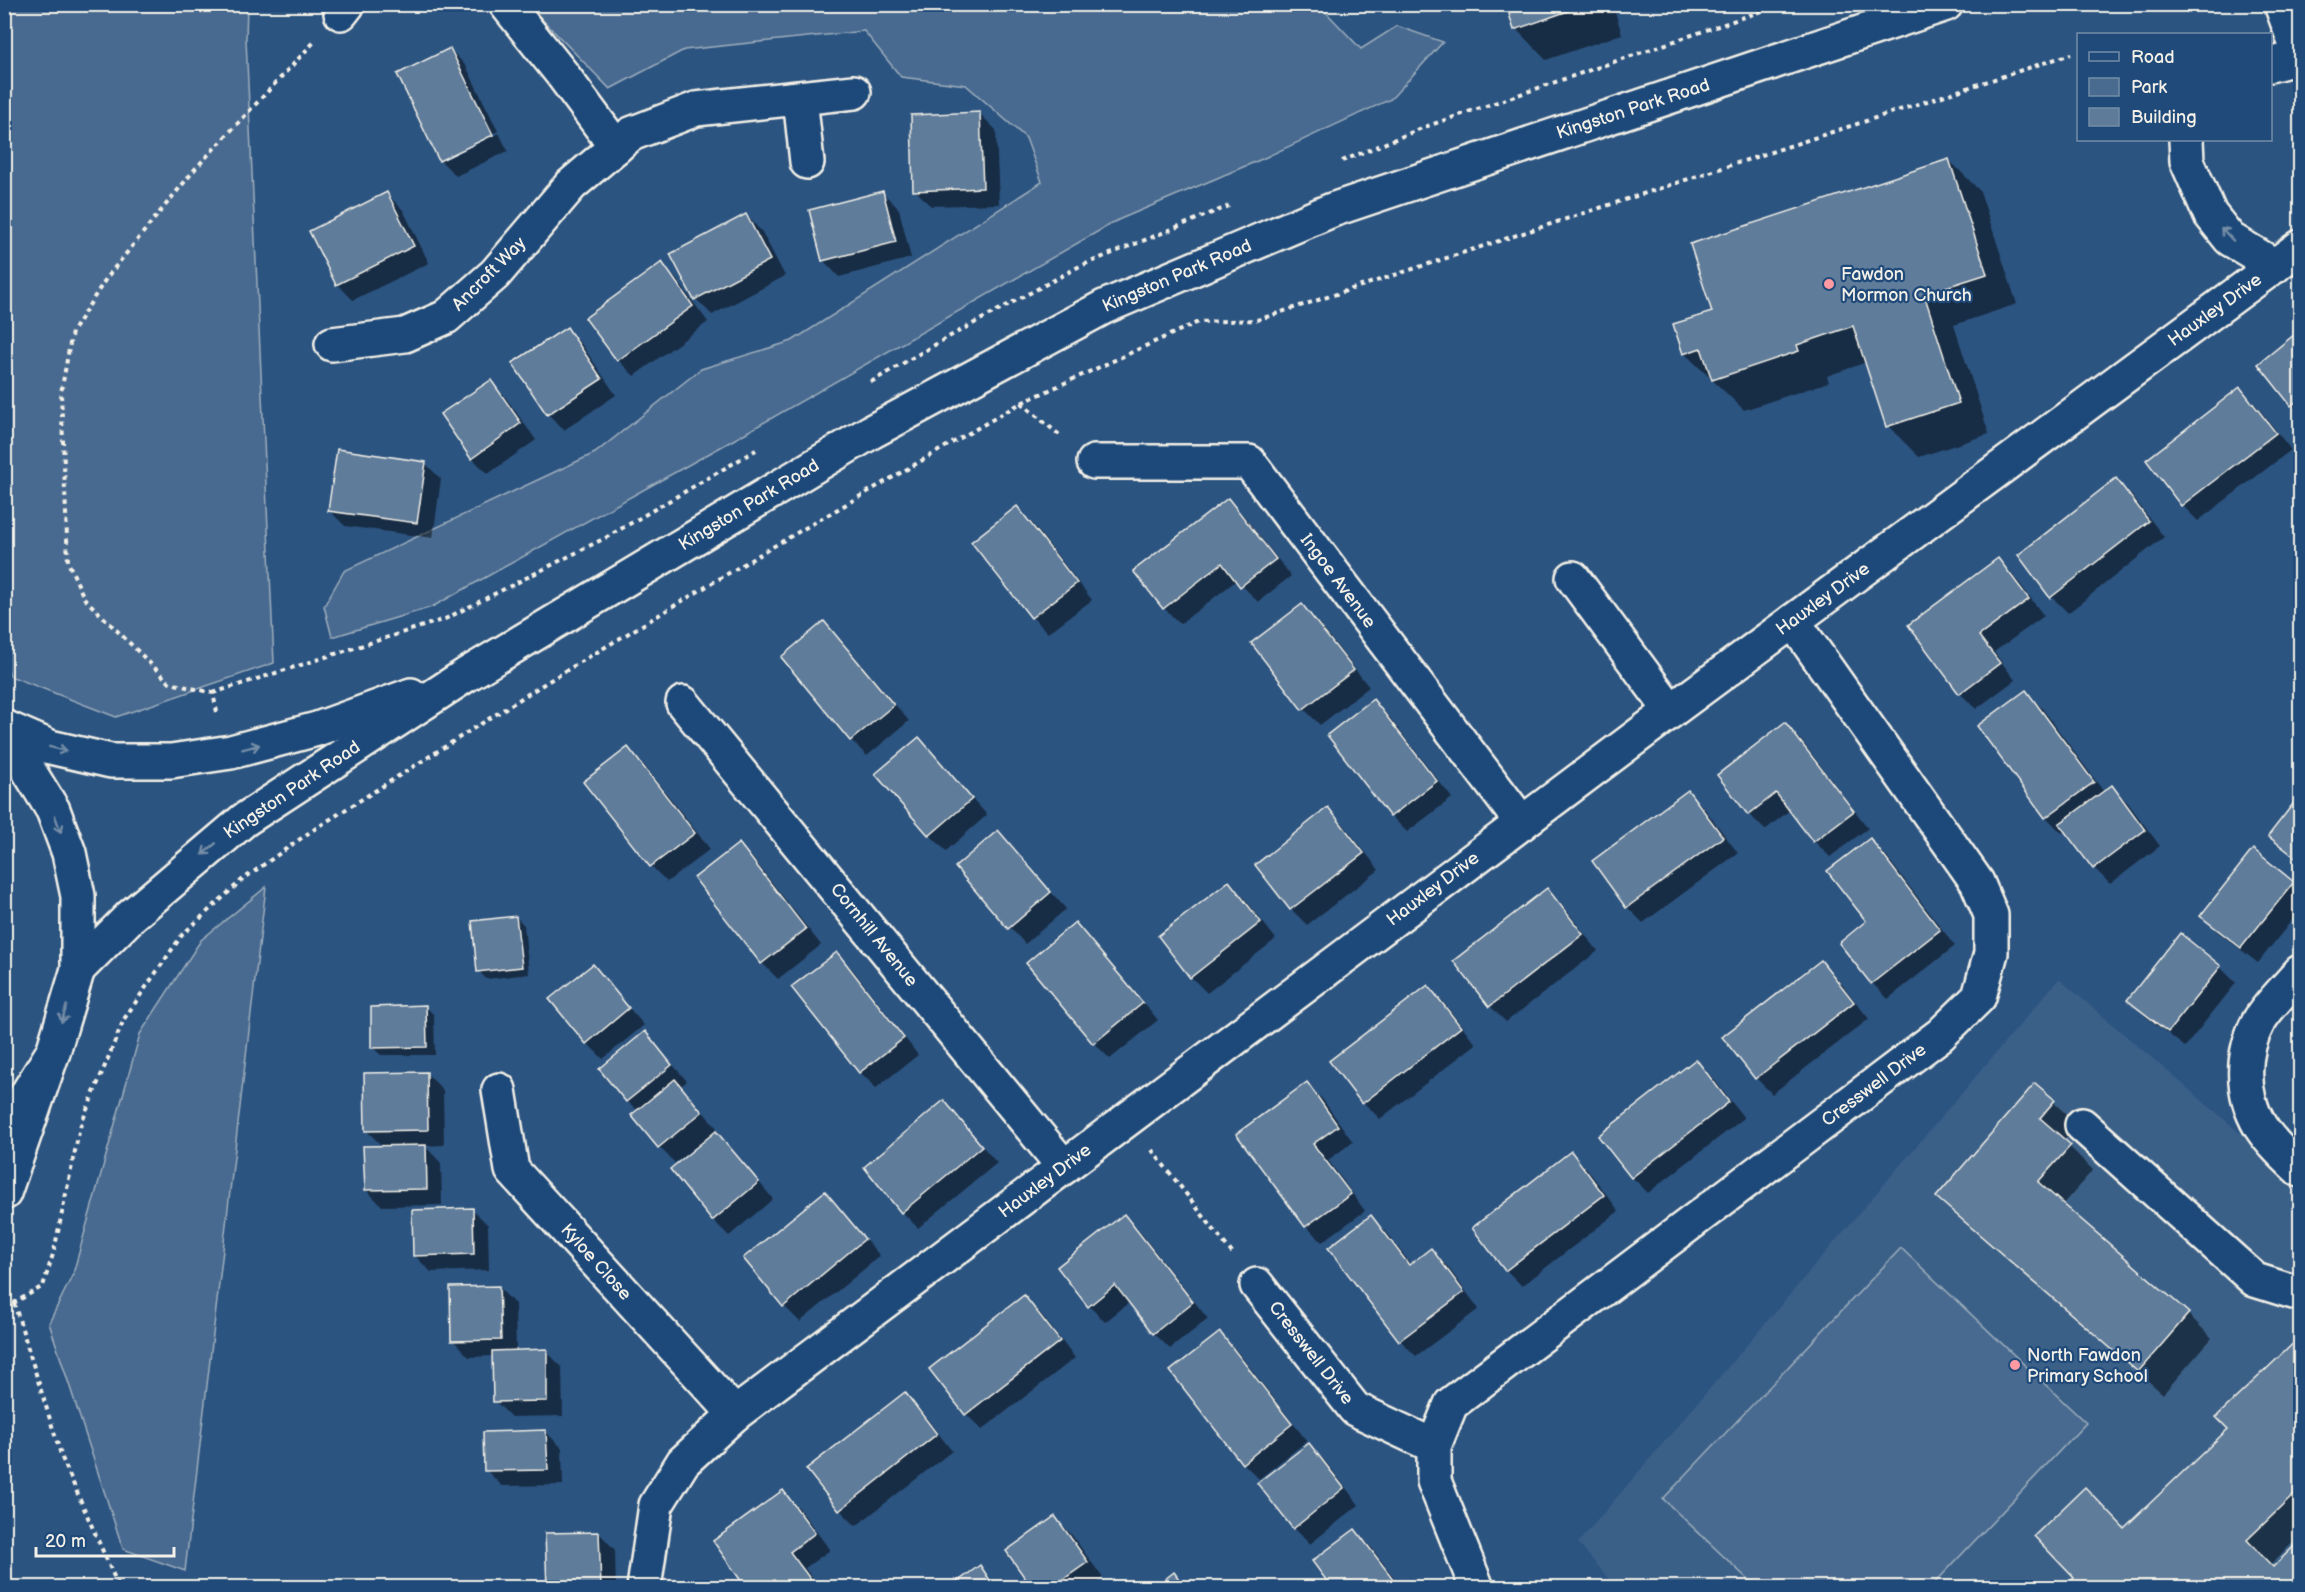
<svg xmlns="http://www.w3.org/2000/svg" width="2305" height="1592" font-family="'Balsamiq Sans',sans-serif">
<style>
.built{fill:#3b6088}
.green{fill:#496b90;stroke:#9eaebc;stroke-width:1.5}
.shadow{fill:#0007}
.building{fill:#5e7b9a;stroke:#f4f1e8;stroke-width:1.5}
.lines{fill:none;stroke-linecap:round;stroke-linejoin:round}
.minor-casing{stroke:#f4f1e8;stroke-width:38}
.highway-casing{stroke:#f4f1e8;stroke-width:38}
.path{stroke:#f4f1e8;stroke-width:4;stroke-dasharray:4.5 4.5;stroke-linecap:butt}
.minor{stroke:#1f4a7a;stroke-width:33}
.highway{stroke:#1f4a7a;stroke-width:33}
.oneway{stroke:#748da6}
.poi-dot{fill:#ff9aa2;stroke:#1f4a7a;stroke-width:2}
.labels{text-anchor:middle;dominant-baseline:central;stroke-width:4.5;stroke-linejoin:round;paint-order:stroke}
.street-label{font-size:18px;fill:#f4f1e8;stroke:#1f4a7a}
.poi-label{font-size:18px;fill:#f4f1e8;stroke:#1f4a7a;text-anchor:start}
</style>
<rect width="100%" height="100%" fill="#2c5481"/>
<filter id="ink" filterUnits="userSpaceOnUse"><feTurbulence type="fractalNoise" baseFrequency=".0167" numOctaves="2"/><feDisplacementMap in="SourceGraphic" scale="12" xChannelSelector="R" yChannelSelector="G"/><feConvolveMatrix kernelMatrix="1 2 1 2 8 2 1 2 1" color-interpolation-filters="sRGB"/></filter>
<g filter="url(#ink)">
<path class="built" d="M2059,979L2266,1155L2300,1186V1587H1616L1578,1543Z"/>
<g class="green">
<path d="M750,4L755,9L775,4L1323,5V9L1361,49L1397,26L1443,42L1391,99L1262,159L1118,220L728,443L432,607L332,637L324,606L344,571L595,453L701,369L792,341L1042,182L1026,138L966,85L901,77L864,31L684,50L610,89L528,5Z"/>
<path d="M4,5H247L246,39L274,663L116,717L10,676L5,660Z"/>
<path d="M266,887L185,1571L123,1549L49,1323L73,1274L140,1034L201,940Z"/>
<path d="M1901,1248L2086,1423L1931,1587H1756L1663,1499Z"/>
</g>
<g class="shadow">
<path d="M1507,4H1635V5L1615,12L1622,34L1546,60L1516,29Z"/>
<path d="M1662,4H1680L1666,9Z"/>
<path d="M450,49L466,66L498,131L444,157V160L499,133L508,151L456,176L440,160Z"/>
<path d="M979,113L996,130L999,204L931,206L915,190Z"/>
<path d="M1949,160L1980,191L2017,304L1954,325L1989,434L1919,457L1888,426L1867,362L1827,376L1829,382L1744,410L1684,353Z"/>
<path d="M883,193L899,209L911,258L839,277L823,260Z"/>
<path d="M387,194L403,210L429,263L353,300L337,284Z"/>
<path d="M746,215L762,232L785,276L712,315L696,299L672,254Z"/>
<path d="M661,264L677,280L708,322L634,376L618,360L587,318Z"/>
<path d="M566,328L582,345L616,395L564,430L548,414Z"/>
<path d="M2300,332V414L2260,364Z"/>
<path d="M490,382L506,398L536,440L488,474L472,458Z"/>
<path d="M2240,389L2256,405L2291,450L2198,521L2182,505L2148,461Z"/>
<path d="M425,463L441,479L433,538L345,526L329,510Z"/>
<path d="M2116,480L2132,496L2164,537L2068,613L2052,597Z"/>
<path d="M1228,500L1244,516L1291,576L1258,602L1237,580L1180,624L1164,608Z"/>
<path d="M1017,508L1033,524L1092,600L1048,633L1032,617Z"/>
<path d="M1998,560L2014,576L2044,616L1994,652L2015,680L1976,709L1960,693Z"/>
<path d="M1302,606L1318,622L1369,687L1320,725L1304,709L1253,643Z"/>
<path d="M824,623L840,639L909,721L867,756L851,740L783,657Z"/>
<path d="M2026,692L2042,708L2104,792L2112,787L2128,803L2160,846L2110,884L2094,868L2066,830L2062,833L2046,817Z"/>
<path d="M1373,701L1389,717L1452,798L1407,832L1391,816Z"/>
<path d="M1785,724L1801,740L1868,828L1830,857L1814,841L1790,810L1765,830L1749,814Z"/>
<path d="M919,739L987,815L946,851L930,835Z"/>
<path d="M628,749L644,765L710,849L667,882L651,866L586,782Z"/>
<path d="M1688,792L1704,808L1738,853L1643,923L1627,907Z"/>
<path d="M2300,797V863L2270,835Z"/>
<path d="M1328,809L1344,825L1379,870L1307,925L1291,909L1257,865Z"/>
<path d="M998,832L1066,909L1025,944L957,868Z"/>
<path d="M1870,840L1886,856L1955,946L1888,999L1872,983L1869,921Z"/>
<path d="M739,845L755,861L821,945L778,979L762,963Z"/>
<path d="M2254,852L2300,890V910L2258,963L2218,932L2202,916Z"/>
<path d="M1229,883L1245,899L1276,939L1207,993L1191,977Z"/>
<path d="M1547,890L1563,906L1598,951L1506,1022L1490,1006Z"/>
<path d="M516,917L524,925L529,974L486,979L479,971Z"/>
<path d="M1075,924L1091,940L1158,1020L1110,1059L1094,1043L1028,963Z"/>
<path d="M2180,936L2220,967L2236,983L2185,1047L2145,1016L2129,1000Z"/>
<path d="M837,954L853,970L918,1055L876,1088L860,1072Z"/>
<path d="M1821,962L1837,978L1869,1019L1772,1094L1756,1078L1724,1037Z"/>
<path d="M592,966L644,1025L603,1059L587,1043Z"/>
<path d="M1428,987L1444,1003L1476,1044L1380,1119L1364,1103Z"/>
<path d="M426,1007L434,1015L435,1055H381L373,1048Z"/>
<path d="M645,1033L687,1081L681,1086L717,1128L714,1131L732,1149L773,1199L729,1236L713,1220L698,1148L696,1146L675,1163L659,1147L638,1111L627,1101Z"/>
<path d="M1696,1061L1712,1077L1744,1118L1648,1193L1632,1177Z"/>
<path d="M427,1074L443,1090L444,1145L425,1146L441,1163L442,1205L382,1206L366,1190L384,1148L366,1130Z"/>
<path d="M1307,1084L1323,1100L1353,1142L1328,1160L1365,1211L1322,1242L1306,1226L1238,1134Z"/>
<path d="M2035,1085L2078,1125L2064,1141L2093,1170L2062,1205L2188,1314L2212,1338L2163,1394L1962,1220L1938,1197Z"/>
<path d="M944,1102L997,1163L918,1228L902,1212Z"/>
<path d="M1571,1153L1587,1169L1619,1211L1522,1286L1506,1270Z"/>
<path d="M824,1193L840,1209L880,1256L800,1322L784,1306Z"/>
<path d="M472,1209L488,1225L489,1270L431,1272L415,1256Z"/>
<path d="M1124,1216L1140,1232L1208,1319L1170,1349L1154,1333L1130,1302L1105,1322L1089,1306Z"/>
<path d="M1371,1217L1387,1233L1412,1266L1431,1250L1447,1266L1479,1309L1416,1356L1400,1340Z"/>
<path d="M499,1288L515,1304L516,1352L546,1351L562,1367L563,1416L511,1417L495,1401L494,1356L469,1357L453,1340Z"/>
<path d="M1024,1297L1040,1313L1075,1358L982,1430L966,1414Z"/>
<path d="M1220,1334L1236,1350L1307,1441L1259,1479L1243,1463Z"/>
<path d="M2300,1339V1536L2270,1565L2273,1568L2300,1542V1588H2065L2230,1429L2219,1417Z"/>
<path d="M904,1394L920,1410L952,1451L856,1526L840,1510Z"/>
<path d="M546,1432L562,1448L563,1485L502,1486L486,1470Z"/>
<path d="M1309,1445L1325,1461L1359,1505L1310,1544L1294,1528Z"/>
<path d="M783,1492L799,1508L830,1550L805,1568L819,1588H748Z"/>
<path d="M1055,1518L1071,1534L1103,1578L1090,1588H1034Z"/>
<path d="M1355,1531L1371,1547L1402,1588H1334Z"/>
<path d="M599,1533L615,1550L616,1588H548Z"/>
<path d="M979,1567L998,1588H952Z"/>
</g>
<g class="building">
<path d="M1506,4H1588L1514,30Z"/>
<path d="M450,48L493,135L439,161L397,74Z"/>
<path d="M980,112L983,188L913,191L911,115Z"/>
<path d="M1949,159L1987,274L1924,294L1959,403L1886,427L1853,326L1797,345L1799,351L1712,380L1701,348L1683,354L1673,324L1712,312L1690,244Z"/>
<path d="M883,191L896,242L822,261L809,210Z"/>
<path d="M387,192L414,246L336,285L309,231Z"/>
<path d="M746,214L770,260L694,300L670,254Z"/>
<path d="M662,262L693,306L617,361L585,318Z"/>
<path d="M567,327L602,379L547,415L512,363Z"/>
<path d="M2300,330V398L2291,406L2258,364Z"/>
<path d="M491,380L521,423L471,459L440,414Z"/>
<path d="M2240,387L2276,433L2181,506L2146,460Z"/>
<path d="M337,449L426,462L417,523L328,511Z"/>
<path d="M2116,478L2149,521L2050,598L2018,555Z"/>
<path d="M1228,498L1276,559L1240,587L1222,563L1163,609L1133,571Z"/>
<path d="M1017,506L1077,583L1031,618L971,542Z"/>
<path d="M1998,558L2029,599L1979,636L2000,663L1959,694L1908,625Z"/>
<path d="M1302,604L1354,670L1302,710L1251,643Z"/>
<path d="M824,621L894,705L850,741L781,657Z"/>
<path d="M2026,690L2094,782L2045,818L1977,726Z"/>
<path d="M1373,699L1437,781L1390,817L1327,735Z"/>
<path d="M1785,722L1854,811L1813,842L1776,793L1748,815L1717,775Z"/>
<path d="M919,737L972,799L929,836L875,774Z"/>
<path d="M628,747L695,833L650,867L583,782Z"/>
<path d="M2112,785L2145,830L2093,869L2059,824Z"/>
<path d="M1688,790L1723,837L1626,908L1592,861Z"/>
<path d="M2300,795V861L2268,836Z"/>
<path d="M1328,807L1364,853L1290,910L1255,865Z"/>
<path d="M998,830L1051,892L1008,929L955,867Z"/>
<path d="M1870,838L1940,930L1871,984L1839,943L1866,921L1827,871Z"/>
<path d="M739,843L806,929L761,964L694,878Z"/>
<path d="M2253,849L2294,882L2241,948L2200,916Z"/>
<path d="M1229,881L1261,922L1190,978L1158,936Z"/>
<path d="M1547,888L1583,934L1489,1007L1453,961Z"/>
<path d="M516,916L522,967L477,972L472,921Z"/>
<path d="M1075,922L1143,1003L1093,1044L1026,963Z"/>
<path d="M2180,933L2221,966L2168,1032L2127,1000Z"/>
<path d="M837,952L904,1038L859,1073L791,987Z"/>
<path d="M1821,960L1854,1002L1755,1079L1722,1037Z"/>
<path d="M593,964L629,1008L586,1044L549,999Z"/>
<path d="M1428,985L1461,1027L1362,1104L1329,1061Z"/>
<path d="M426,1005L427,1047L371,1048V1007Z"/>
<path d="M645,1031L672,1065L626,1102L599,1069Z"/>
<path d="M1696,1059L1729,1102L1631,1178L1598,1136Z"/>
<path d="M427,1072L428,1130L365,1131L364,1073Z"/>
<path d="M675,1079L702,1112L658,1148L631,1115Z"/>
<path d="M1307,1082L1338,1126L1313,1144L1351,1194L1305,1227L1236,1134Z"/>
<path d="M2035,1083L2055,1100L2040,1118L2071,1145L2038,1182L2189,1313L2138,1372L1936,1197Z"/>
<path d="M944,1100L982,1146L901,1213L864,1167Z"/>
<path d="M716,1131L759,1182L712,1221L670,1169Z"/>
<path d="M426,1145L427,1189L365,1190L363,1146Z"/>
<path d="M1571,1151L1604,1195L1505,1271L1472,1228Z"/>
<path d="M825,1191L865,1239L783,1307L743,1258Z"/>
<path d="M473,1208L474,1254L413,1256L412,1210Z"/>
<path d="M1124,1214L1193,1302L1153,1334L1115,1285L1088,1307L1057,1267Z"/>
<path d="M1371,1215L1409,1265L1431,1248L1464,1292L1399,1341L1328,1248Z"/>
<path d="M499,1286L501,1340L451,1341L450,1287Z"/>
<path d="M1024,1295L1060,1341L965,1415L929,1369Z"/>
<path d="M1220,1332L1292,1424L1242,1464L1170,1371Z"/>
<path d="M2300,1337V1489L2247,1540L2273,1567L2300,1540V1588H2063L2074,1578L2034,1536L2085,1487L2124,1528L2228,1429L2216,1417Z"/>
<path d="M547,1349V1401L493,1402L492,1351Z"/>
<path d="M905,1392L937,1434L839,1511L806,1469Z"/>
<path d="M546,1430L548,1470L484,1471L483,1432Z"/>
<path d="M1309,1443L1344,1488L1293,1529L1257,1483Z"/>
<path d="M783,1490L815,1533L790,1552L817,1588H746L713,1541Z"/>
<path d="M1055,1516L1088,1562L1051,1588H1032L1006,1551Z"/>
<path d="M1355,1529L1400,1588H1332L1312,1561Z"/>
<path d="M599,1532L601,1588H547L545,1533Z"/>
<path d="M980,1565L995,1588H949Z"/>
<path d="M1174,1572L1185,1588H1154Z"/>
</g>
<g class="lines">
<defs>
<g id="minor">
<path d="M506,4L562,74L616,147"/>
<path d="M2281,4L2300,56"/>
<path d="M341,13L348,4"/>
<path d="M2270,65L2300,57"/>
<path d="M800,98L807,162"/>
<path d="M2186,140L2187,161L2210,214L2230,239L2275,266"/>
<path d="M332,344L405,335L446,317L495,274L571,185L631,134L696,109L854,92"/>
<path d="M1094,462H1249L1522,823"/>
<path d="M1573,578L1671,711"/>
<path d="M683,703L1064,1167"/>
<path d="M4,727L50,747L111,761H171L231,752L317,729L411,695"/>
<path d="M4,740L21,758L53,810L69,853L78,896V969L53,1052L19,1107L4,1121"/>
<path d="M78,969L131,916L244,820L466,675L871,432L1104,307L1332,210L1946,4"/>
<path d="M2300,972C2287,988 2269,1004 2259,1021C2241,1053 2241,1094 2260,1126C2271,1143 2286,1157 2300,1170"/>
<path d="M499,1090L512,1170L735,1414"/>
<path d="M2082,1125L2255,1280L2300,1294"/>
<path d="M1257,1285L1355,1409L1434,1446"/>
<path d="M644,1588L656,1505L683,1462L735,1414L1671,711L2300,247"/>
<path d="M1477,1588L1434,1481V1446L1451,1404L1940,1035L1979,997L1991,953V915L1977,882L1793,621"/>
</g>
<path id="highway" d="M4,1193L53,1052"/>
</defs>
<use href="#minor" class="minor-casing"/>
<use href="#highway" class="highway-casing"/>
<g class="path">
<path d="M2182,4L2184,10"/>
<path d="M1342,161L1422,128L1782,4"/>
<path d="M871,382L943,340L1078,267L1229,206"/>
<path d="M1021,403L1062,437"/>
<path d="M213,693L445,619L607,537L756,450"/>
<path d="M217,712L213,693L170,683L84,598L68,562L61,393L72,332L107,277L195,169L315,41"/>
<path d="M1152,1150L1232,1253"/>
<path d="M4,1301L14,1303L43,1286L54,1251L80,1127L124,1019L182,935L242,880L310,832L547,682L769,549L1021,403L1198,322L1257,320L2071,54"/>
<path d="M14,1303L62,1458L119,1588"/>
</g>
<use href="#minor" class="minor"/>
<use href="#highway" class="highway"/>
</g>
<defs><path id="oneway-shaft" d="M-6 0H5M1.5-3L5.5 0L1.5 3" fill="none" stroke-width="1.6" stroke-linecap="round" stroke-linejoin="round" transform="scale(1.5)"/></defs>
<g class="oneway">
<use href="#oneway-shaft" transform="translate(2227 234) rotate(-133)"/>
<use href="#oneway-shaft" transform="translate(251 747) rotate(-15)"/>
<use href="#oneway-shaft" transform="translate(58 749) rotate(14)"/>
<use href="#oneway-shaft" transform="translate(58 824) rotate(70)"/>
<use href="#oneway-shaft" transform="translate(209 849) rotate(140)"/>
<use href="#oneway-shaft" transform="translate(64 1014) rotate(107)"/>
</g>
</g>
<g class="poi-dot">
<circle cx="1829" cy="284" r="6"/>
<circle cx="2015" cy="1365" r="6"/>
</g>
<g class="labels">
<g class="street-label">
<text transform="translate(1633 109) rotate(-18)">Kingston Park Road</text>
<text transform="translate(489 274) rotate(-45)">Ancroft Way</text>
<text transform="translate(1177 276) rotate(-23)">Kingston Park Road</text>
<text transform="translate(2215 310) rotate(-36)">Hauxley Drive</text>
<text transform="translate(749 505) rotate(-31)">Kingston Park Road</text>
<text transform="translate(1338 581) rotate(53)">Ingoe Avenue</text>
<text transform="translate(1823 599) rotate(-36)">Hauxley Drive</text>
<text transform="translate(292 790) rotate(-34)">Kingston Park Road</text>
<text transform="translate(1433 889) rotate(-37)">Hauxley Drive</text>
<text transform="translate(874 935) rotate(51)">Cornhill Avenue</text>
<text transform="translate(1874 1085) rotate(-37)">Cresswell Drive</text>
<text transform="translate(1045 1181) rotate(-37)">Hauxley Drive</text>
<text transform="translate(596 1262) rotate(48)">Kyloe Close</text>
<text transform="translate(1311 1353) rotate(52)">Cresswell Drive</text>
</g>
<g class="poi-label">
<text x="1841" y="274">Fawdon<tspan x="1841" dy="21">Mormon Church</tspan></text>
<text x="2027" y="1355">North Fawdon<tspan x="2027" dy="21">Primary School</tspan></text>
</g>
</g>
<rect width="2305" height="1592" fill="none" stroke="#1f4a7a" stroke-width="24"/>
<rect x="12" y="12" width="2281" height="1568" fill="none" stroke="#f4f1e8" stroke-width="2" filter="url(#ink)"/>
<rect x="2077" y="33" width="195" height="108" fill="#1f4a7a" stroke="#748da6" stroke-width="1.5"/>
<rect x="2089" y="52" width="30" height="9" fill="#1f4a7a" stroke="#748da6" stroke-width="1.5"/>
<text x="2131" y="63" font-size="18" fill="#f4f1e8">Road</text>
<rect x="2089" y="78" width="30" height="18" fill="#496b90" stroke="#748da6" stroke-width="1.5"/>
<text x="2131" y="93" font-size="18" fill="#f4f1e8">Park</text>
<rect x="2089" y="108" width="30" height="18" fill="#5e7b9a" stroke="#748da6" stroke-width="1.5"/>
<text x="2131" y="123" font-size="18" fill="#f4f1e8">Building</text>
<path d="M36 1547v9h138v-9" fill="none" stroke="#f4f1e8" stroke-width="3"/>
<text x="45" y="1547" font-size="18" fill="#f4f1e8" stroke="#1f4a7a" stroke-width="4.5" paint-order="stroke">20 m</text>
</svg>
